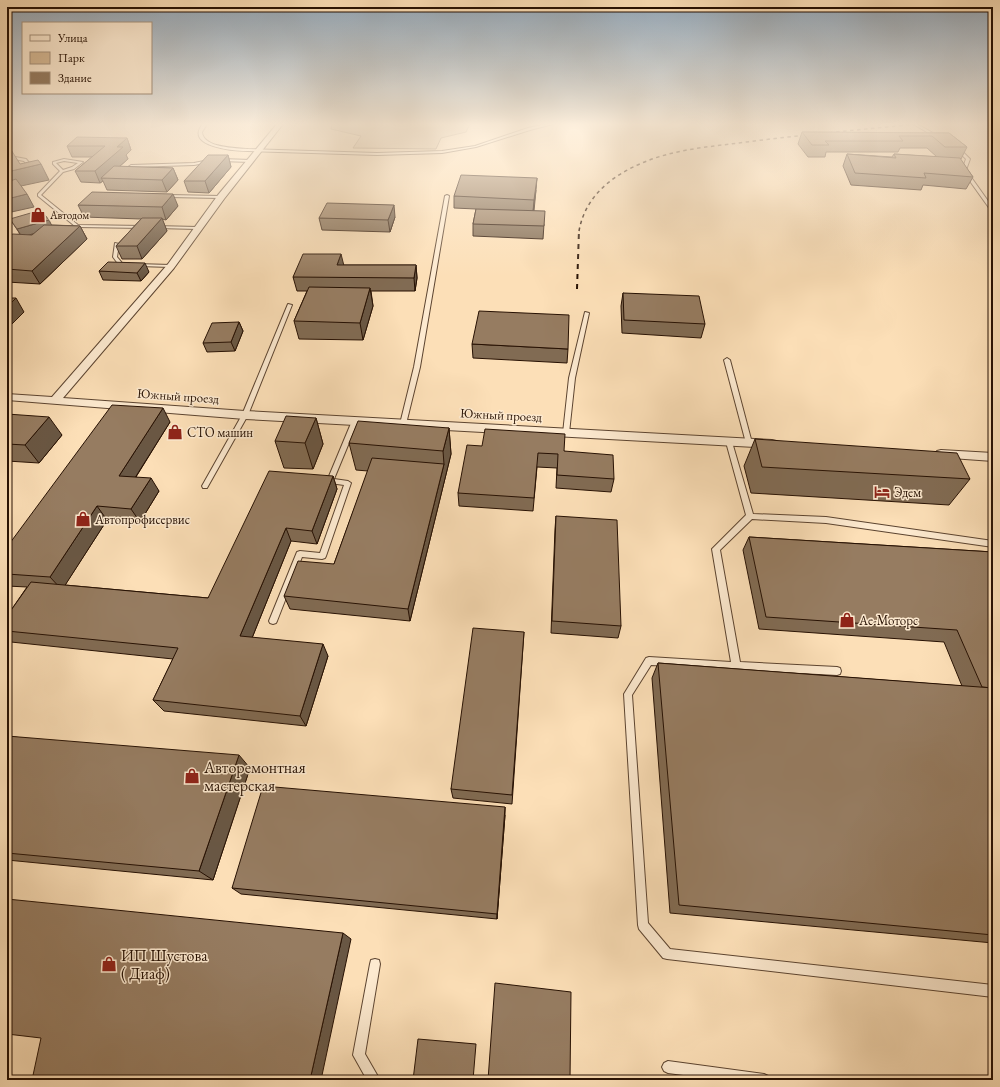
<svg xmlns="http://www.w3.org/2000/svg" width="1000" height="1087" font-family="'EB Garamond',serif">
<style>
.green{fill:#d8bc98;stroke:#80664e}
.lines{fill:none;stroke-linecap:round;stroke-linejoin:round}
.service-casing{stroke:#5c4430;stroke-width:2}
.minor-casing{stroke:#5c4430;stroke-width:2}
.service{fill:#fdead0;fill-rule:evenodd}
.minor{fill:#fdead0;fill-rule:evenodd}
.rail-far1{stroke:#271103;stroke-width:1.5;stroke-dasharray:3.5 3.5;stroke-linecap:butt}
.rail{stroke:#271103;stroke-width:2;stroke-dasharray:5 5;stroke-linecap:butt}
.wall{fill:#816b53;stroke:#271103}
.shaded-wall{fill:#695744;stroke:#271103}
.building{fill:#967c61;stroke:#271103}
.labels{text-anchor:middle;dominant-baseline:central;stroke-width:3;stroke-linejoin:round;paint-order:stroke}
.far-poi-label{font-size:11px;fill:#271103;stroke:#fdead0;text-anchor:start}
.street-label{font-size:13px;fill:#271103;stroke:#fdead0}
.poi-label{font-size:13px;fill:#271103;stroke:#fdead0;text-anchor:start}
.near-poi-label{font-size:16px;fill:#271103;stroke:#fdead0;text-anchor:start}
</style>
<rect width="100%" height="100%" fill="#fcdfb7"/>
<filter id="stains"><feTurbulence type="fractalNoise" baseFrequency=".005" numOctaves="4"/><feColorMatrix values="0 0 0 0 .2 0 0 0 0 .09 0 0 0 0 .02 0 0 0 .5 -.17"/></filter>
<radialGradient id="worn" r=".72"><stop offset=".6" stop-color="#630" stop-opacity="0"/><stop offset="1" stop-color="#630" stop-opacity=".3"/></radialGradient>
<path class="green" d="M332,124H470L466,132L441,138L436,149L353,148L361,136L331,129Z"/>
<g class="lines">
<defs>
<g id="service">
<path d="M203,124H207L202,132C203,148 236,148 248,149L377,153L442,151L475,146L528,128L546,124H553L530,130L476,147L442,153L377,155L248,151C236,151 183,147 203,124Z"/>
<path d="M913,124H917L940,137L937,138Z"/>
<path d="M956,147H958L970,159L966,170L993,208V212H992L962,170L966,159L956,149Z"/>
<path d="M7,154L10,156L26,159L35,170L32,171L24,161L8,158Z"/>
<path d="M64,159L83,162L74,169L63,172L41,195L78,225L143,226H144V228L76,227L38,196V194L60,171L53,164V162ZM64,161L78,163L72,167L63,170L56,163Z"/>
<path d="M221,159L251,160L253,161L251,162L220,161Z"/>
<path d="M209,160L210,162L194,165L132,167L124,173L121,172L131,165L194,163Z"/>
<path d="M169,195L221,196L223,197L221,198L168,197L167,196Z"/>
<path d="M447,195L449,196L420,367L406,424L403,426L400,424L414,367L445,196Z"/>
<path d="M155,226L198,227L200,228L198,229L156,228H155Z"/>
<path d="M115,243L119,244L117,257L122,263H129V265H119L113,257Z"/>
<path d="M136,264L171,265L173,266L171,267L138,266H136Z"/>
<path d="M288,304L292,305L248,415L207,488H203L202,486L242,415Z"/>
<path d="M585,312L589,313L575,378L569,433L566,435L563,433L569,378Z"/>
<path d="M727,358L730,360L752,443L749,445L746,443L724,360Z"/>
<path d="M355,419L358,421L334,479L348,481L351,483L326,556L325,558L322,559L302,557L277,621L276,623L273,624L270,623L269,621L297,552L300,551L320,553L344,485L330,483L327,481L352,421Z"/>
<path d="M729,440L732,442L753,514L826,517L993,541V547L826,523L752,519L720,550L740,662L837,667L840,668L841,671L840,674L837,675L651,665L632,695L648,923L670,949L993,985V997L667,959L663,958L639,929L638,925L624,694L646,658L649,657L731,662L712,549L746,515L726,442Z"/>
<path d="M375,959L379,960L380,964L365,1054L380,1080H367L353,1055L370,964L371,960Z"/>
<path d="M668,1061L764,1074L768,1076L770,1080H721L668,1073L664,1071L662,1067L664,1063Z"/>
</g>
<g id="minor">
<path d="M277,124H283L224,199L174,268L63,398L245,411L772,440L776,441L778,444L776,447L772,448L245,419L7,400V394L52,397L168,264L218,195Z"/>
<path d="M941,450L993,453V461L937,457L935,454L937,451Z"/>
</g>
</defs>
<use href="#service" class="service-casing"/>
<use href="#minor" class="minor-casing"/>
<use href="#service" class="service"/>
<use href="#minor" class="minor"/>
<path class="rail-far1" d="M579,231C585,197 611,176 642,163C672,150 706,147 739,143C798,135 858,130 917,124"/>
<path class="rail" d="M577,289L579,230"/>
</g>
<g class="wall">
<path d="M802,132L949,133L967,147L961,159H960L973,177L966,189L923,185L921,190L851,185L843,166L847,154L892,157L894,154L937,157L927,148H900L898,152H826L825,157H808L798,144Z"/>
<path d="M127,138L131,150L126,155L128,159L119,167L173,168L178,180L167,192L107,190L103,181L100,183L81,182L75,171L92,157H72L67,146Z"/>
<path d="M228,155L231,167L209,193L188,192L184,181Z"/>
<path d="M536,190L534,211L544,224L543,239L473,236V224L476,209L454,208V196Z"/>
<path d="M78,205L178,206L166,220L162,219L167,231L142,259H122L116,246L141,219L84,217Z"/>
<path d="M395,217L390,232L322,230L319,218Z"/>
<path d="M10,219L52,225L80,226L87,239L40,284L7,282V236L20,234Z"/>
<path d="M343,265H416L417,278L415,291H371L373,306L363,340L299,339L294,321L307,291H297L293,277Z"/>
<path d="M99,271L149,272L141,281L103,280Z"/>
<path d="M623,293L705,324L701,338L622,333L621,306Z"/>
<path d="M239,322L243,331L235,351L207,352L203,343Z"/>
<path d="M472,344L568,349L567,363L473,358Z"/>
<path d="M7,414L62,435L39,463L7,461Z"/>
<path d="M316,418L323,444L313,469L284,468L275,441Z"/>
<path d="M170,422L136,477L159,491L140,522L107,520L65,585L208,598L333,476L337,489L317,544L291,541L252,638L328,656L306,726L164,711L153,700L173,659L11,642L7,639V616L27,587L7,586V547Z"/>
<path d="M449,428L451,454L410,621L290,609L284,596L334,564L368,471L356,470L349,443Z"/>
<path d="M755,439L970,479L949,505L751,493L744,466Z"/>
<path d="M482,446L564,451L614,479L611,492L556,488L557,468L537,467L533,511L459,506L458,493Z"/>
<path d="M556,516L621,626L618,638L551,633L555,529Z"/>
<path d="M749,537L993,552V943L670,913L652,678L658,663L962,686L944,642L759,629L743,550Z"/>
<path d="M524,632L512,804L453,798L451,789Z"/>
<path d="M7,736L250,768L213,880L7,860Z"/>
<path d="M505,815L497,919L241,894L232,888Z"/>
</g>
<g class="shaded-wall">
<path d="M127,138L131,150L126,155L128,159L106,178H101L103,181L100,183L95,171L117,147Z"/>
<path d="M228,155L231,167L209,193L205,181Z"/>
<path d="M41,164L49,180L7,189V172Z"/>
<path d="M173,168L178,180L167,192L162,180Z"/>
<path d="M537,178L536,190L533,212L534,200Z"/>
<path d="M27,194L34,207L7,213V199Z"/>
<path d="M173,194L178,206L166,220L162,207Z"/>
<path d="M394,205L395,217L390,232L388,220Z"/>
<path d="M162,218L167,231L142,259L137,246Z"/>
<path d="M49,220L53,228L22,237L17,229Z"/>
<path d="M80,226L87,239L40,284L32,271Z"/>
<path d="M341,254L344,266L337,265Z"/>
<path d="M145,263L149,272L141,281L137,273Z"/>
<path d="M416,265L417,278L415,291L414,278Z"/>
<path d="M370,288L373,306L363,340L360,323Z"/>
<path d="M16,298L24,312L7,329V307Z"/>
<path d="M239,322L243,331L235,351L231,342Z"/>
<path d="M163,408L170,422L128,489L119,476Z"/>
<path d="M49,417L62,435L39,463L25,445Z"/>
<path d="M316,418L323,444L313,469L305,443Z"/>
<path d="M449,428L451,454L410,621L408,609L444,464L443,451Z"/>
<path d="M333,476L337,489L317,544L312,531Z"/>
<path d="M151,478L159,491L140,522L131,509Z"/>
<path d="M97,506L107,520L62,590L50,577Z"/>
<path d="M286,528L291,541L248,648L240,636Z"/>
<path d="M323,644L328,656L306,726L300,716Z"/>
<path d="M239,755L250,768L213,880L199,871Z"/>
<path d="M505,807V815L497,919V914Z"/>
<path d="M343,933L351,939L321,1080H310Z"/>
</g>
<g class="building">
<path d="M802,132L949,133L967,147H945L932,136H899L903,141H825L829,145H812Z"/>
<path d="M77,137L127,138L117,147H123L95,171H75L105,146H67Z"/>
<path d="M10,148L20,164L38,160L41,164L7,172V149Z"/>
<path d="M847,154L896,158L894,154L960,158L973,177L924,173L926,178L855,173Z"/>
<path d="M208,155H228L205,181H184Z"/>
<path d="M114,166L173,168L162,180L101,178Z"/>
<path d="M461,175L537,178L534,200L454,196Z"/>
<path d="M16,179L27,194L7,199V182Z"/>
<path d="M92,192L173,194L162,207L78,205Z"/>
<path d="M327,203L394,205L388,220L319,218Z"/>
<path d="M476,209L545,211L544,226L473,224Z"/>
<path d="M41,210L49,220L17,229L10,219Z"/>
<path d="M142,218H162L137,246H116Z"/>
<path d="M44,225L80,226L32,271L7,269V236L13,234L32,235Z"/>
<path d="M303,254H341L337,265H416L414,278L293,277Z"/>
<path d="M108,262L145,263L137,273L99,271Z"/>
<path d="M309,287L370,288L360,323L294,321Z"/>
<path d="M623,293L699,296L705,324L624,320Z"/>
<path d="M7,298H16L7,307Z"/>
<path d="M479,311L569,315L568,349L472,344Z"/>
<path d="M239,322L231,342L203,343L212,323Z"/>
<path d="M112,405L163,408L119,476L151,478L131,509L97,506L50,577L7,574V547Z"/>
<path d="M7,414L49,417L25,445L7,444Z"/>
<path d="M286,416L316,418L305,443L275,441Z"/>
<path d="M358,421L449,428L443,451L349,443Z"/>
<path d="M485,429L565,434L564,451L613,455L614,479L557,475L558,454L538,453L534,498L458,493L467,445L482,446Z"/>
<path d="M755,439L957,453L970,479L762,467Z"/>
<path d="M372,458L444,464L408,609L284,596L298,561L334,564Z"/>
<path d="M269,471L333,476L312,531L286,528L240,636L323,644L300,716L153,700L178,648L7,631V616L31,582L208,598Z"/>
<path d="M556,516L617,520L621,626L552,621Z"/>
<path d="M749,537L993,552V688L982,687L957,630L766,617Z"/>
<path d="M473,628L524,632L512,795L451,789Z"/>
<path d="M658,663L993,688V935L679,905Z"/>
<path d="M7,736L239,755L199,871L7,853Z"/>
<path d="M263,786L505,807L497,914L232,888Z"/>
<path d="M7,899L343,933L310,1080H32L41,1038L7,1034Z"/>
<path d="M495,983L571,992L570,1080H488Z"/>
<path d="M418,1039L476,1044L473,1080H413Z"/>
</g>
<linearGradient id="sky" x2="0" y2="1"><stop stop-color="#93a9bc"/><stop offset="0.45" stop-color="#fef1df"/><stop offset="1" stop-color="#fef1df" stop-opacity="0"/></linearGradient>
<rect width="1000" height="276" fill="url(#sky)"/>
<defs>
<symbol id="shop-bare" viewBox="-9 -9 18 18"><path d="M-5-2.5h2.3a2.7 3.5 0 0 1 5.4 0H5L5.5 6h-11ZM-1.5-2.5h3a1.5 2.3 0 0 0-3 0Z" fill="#8f2418" stroke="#fdead0" stroke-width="2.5" paint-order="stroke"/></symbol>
<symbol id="hotel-bare" viewBox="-9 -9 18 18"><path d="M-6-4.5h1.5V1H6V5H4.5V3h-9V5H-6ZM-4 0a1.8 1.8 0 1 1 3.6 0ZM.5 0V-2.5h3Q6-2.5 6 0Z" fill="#8f2418" stroke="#fdead0" stroke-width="2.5" paint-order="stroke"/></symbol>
</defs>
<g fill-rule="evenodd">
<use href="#shop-bare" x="27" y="204" width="22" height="22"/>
<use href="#shop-bare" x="164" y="421" width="22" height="22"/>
<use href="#hotel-bare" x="871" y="481" width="22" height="22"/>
<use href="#shop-bare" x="72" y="508" width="22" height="22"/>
<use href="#shop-bare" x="836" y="609" width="22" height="22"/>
<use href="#shop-bare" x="181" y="765" width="22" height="22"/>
<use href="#shop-bare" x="98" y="953" width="22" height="22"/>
</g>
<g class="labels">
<g class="far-poi-label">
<text x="50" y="215">Автодом</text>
</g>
<g class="street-label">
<text transform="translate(178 396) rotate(4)">Южный проезд</text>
<text transform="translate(501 415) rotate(3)">Южный проезд</text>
</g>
<g class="poi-label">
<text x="187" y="432">СТО машин</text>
<text x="894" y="492">Эдем</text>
<text x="95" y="519">Автопрофисервис</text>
<text x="859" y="620">Ае-Моторс</text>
</g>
<g class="near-poi-label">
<text x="204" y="767">Авторемонтная<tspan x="204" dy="18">мастерская</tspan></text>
<text x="121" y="955">ИП Шустова<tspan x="121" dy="18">( Диаф)</tspan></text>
</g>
</g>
<rect width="1000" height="1087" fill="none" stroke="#fcdfb7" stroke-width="24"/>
<rect x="8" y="8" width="984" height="1071" fill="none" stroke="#271103" stroke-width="2"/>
<rect x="12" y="12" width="976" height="1063" fill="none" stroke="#271103"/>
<rect x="22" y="22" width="130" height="72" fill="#fdead0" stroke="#a7937e"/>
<rect x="30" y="35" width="20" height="6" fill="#fdead0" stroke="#a7937e"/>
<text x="58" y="42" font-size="12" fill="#271103">Улица</text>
<rect x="30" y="52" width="20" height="12" fill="#d8bc98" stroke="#a7937e"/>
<text x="58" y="62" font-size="12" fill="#271103">Парк</text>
<rect x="30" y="72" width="20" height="12" fill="#967c61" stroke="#a7937e"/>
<text x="58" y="82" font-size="12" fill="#271103">Здание</text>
<rect width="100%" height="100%" filter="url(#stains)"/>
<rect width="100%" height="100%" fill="url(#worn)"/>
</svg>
